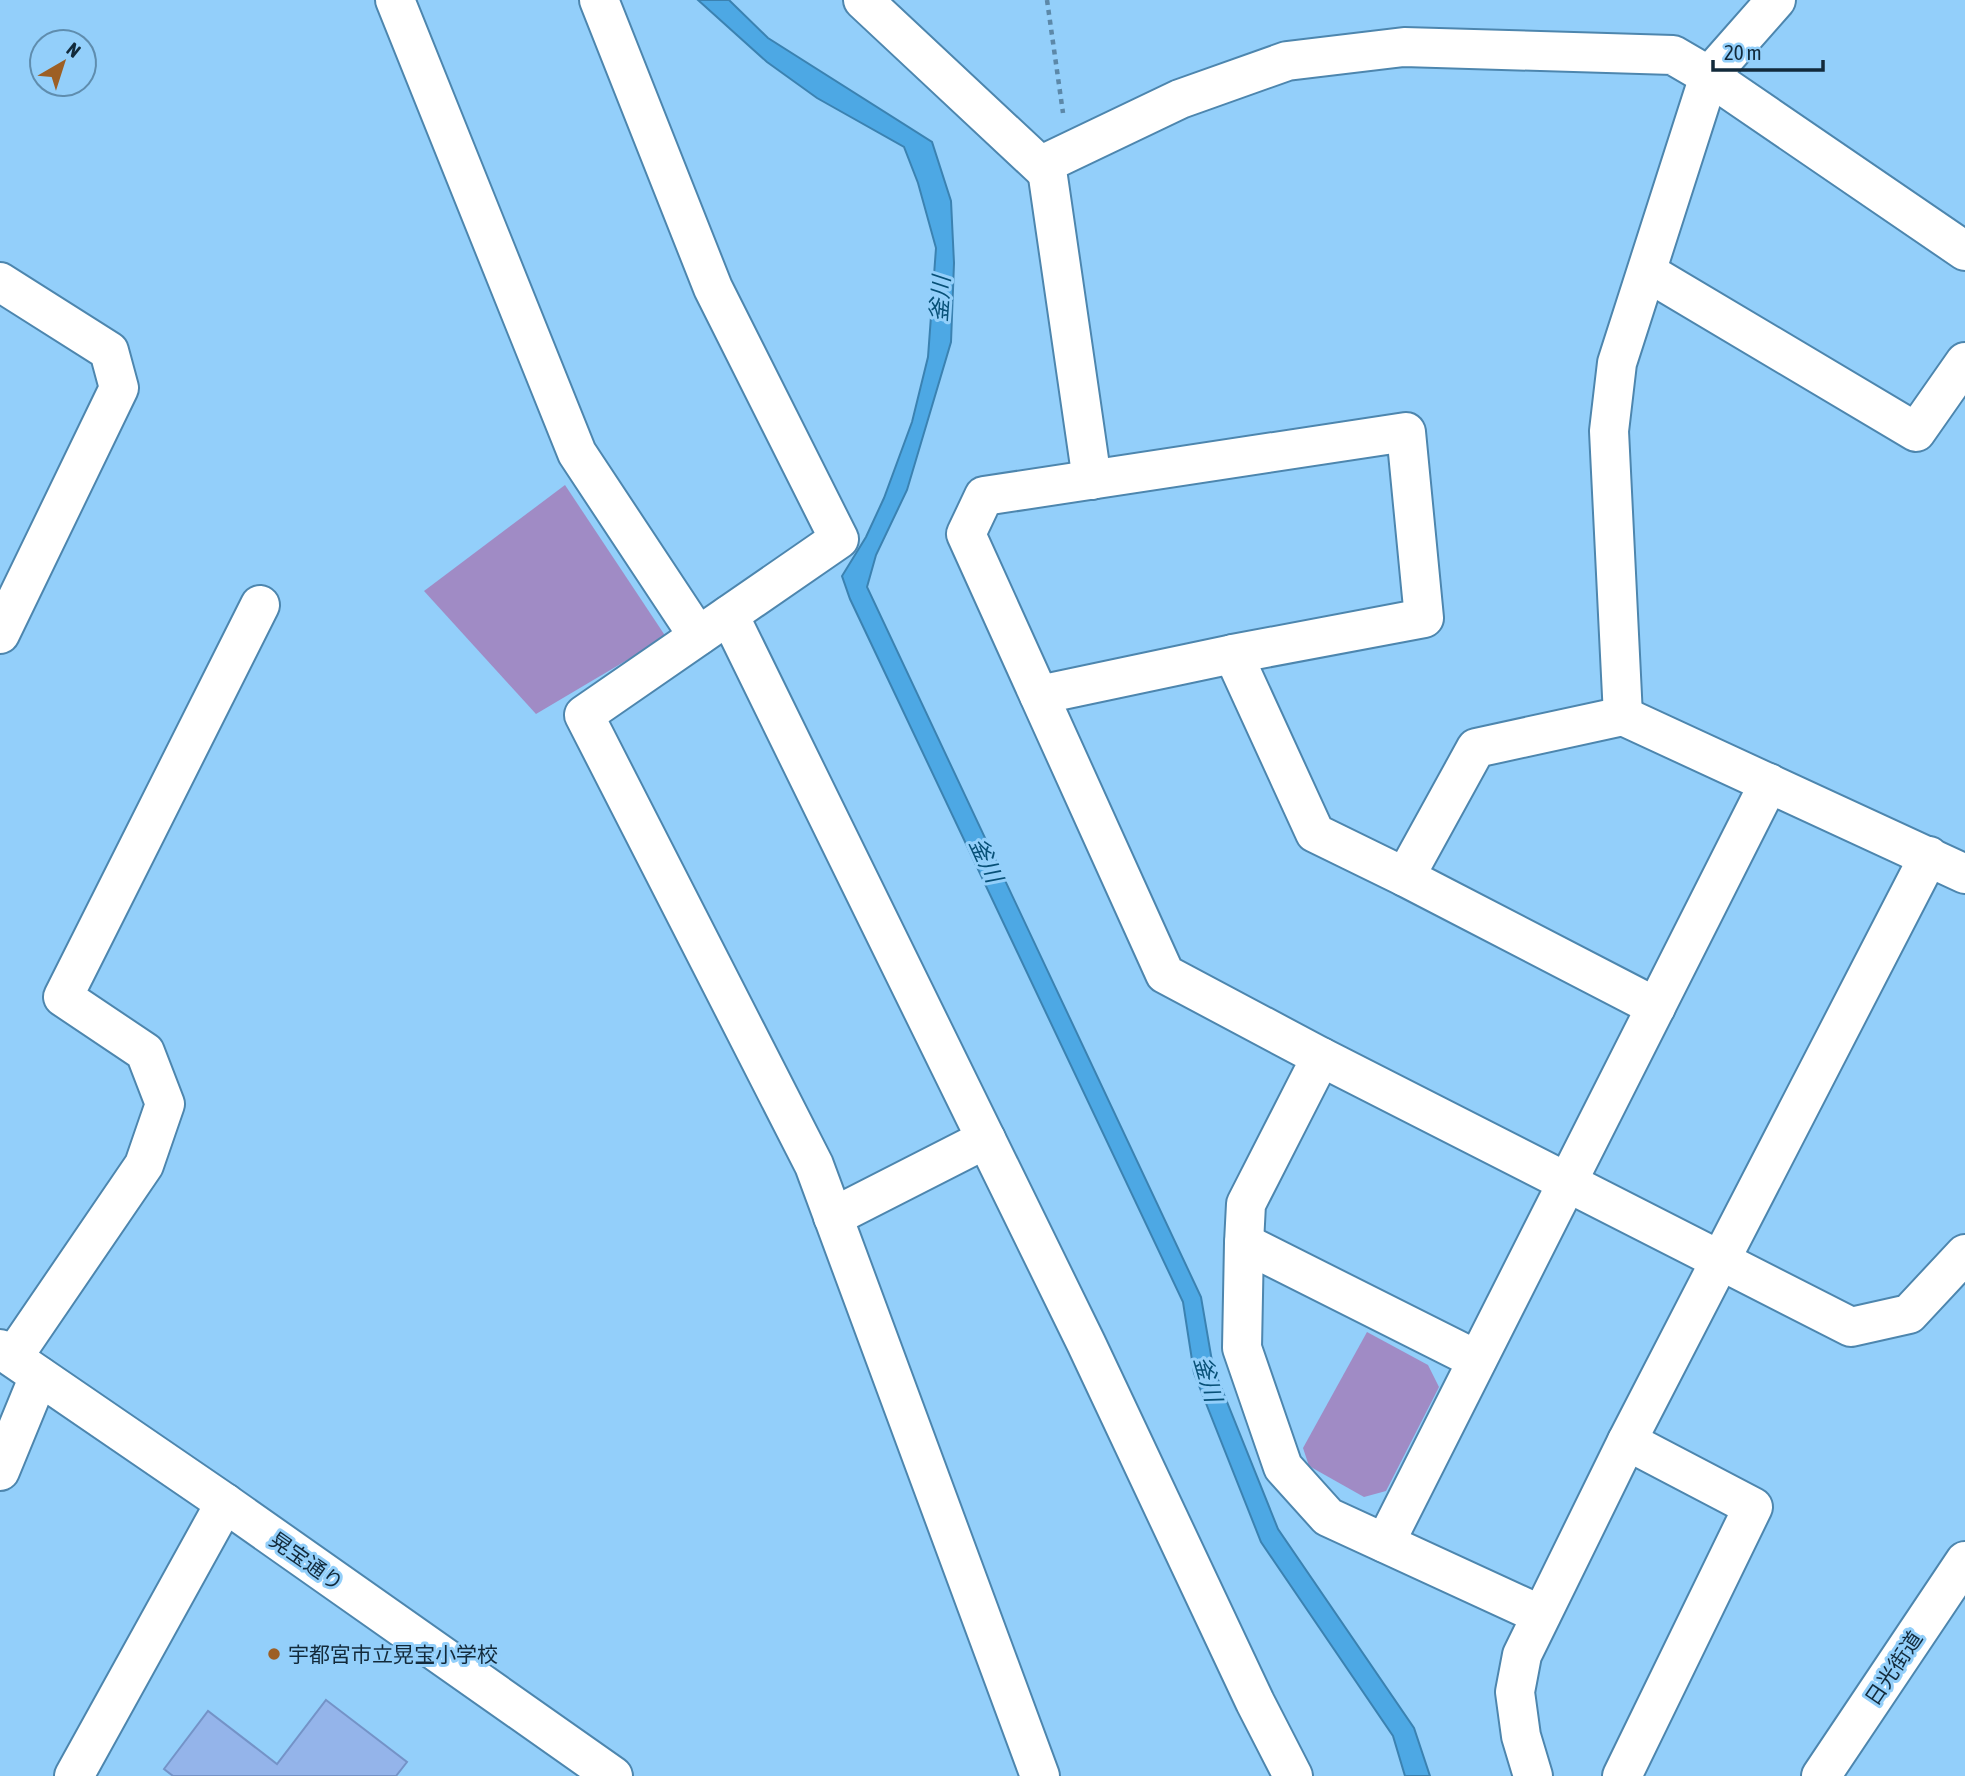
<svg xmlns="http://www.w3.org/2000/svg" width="1965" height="1776" font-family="'Asap Condensed','Noto Sans JP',sans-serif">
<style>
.green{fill:#a08bc5}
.water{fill:#4da8e4;stroke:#3b82b1;stroke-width:2}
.building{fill:#94b4ea;stroke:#7493c7;stroke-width:2}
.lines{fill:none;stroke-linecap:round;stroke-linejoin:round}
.minor-casing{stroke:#4d86ae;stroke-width:42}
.highway-casing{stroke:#4d86ae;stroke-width:42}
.path{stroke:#5c88a8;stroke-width:4.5;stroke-dasharray:5 5;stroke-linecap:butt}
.minor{stroke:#fff;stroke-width:38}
.highway{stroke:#fff;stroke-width:38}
.poi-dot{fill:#9d5f24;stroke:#93cffa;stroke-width:2.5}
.labels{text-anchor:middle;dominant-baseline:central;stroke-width:6;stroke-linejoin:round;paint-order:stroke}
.street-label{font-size:21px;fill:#122a3b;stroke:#93cffa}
.poi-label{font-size:21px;fill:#122a3b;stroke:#93cffa;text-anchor:start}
.water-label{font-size:23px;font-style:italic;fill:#075077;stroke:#93cffa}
</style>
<rect width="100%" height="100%" fill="#93cffa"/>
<g class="green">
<path d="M565,485L666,637L536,714L424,591Z"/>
<path d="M1367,1332L1428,1365L1439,1387L1386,1491L1364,1497L1309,1466L1303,1448Z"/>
</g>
<path class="water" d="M698,0H729L768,38L932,142L951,201L954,263L951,342L907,490L876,555L867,587L1201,1297L1213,1367L1278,1529L1414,1728L1430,1776H1405L1393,1736L1261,1542L1194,1373L1183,1302L850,599L842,576L866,537L884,498L912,422L928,357L936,248L918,183L904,147L817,98L767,62Z"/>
<path class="building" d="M326,1700L407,1762L396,1776H173L164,1769L208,1711L277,1764Z"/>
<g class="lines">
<defs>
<g id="minor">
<path d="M395,0L577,453L698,636"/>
<path d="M599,0L713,288L839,539L584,715L814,1165L1040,1776"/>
<path d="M863,0L1047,172"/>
<path d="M1647,272L1916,432L1965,362"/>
<path d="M0,282L109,351L119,388L0,634"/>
<path d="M1092,480L1046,163L1180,99L1287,61L1404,47L1673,55L1709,76L1965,251"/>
<path d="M729,615L1086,1343L1255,1702L1293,1776"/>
<path d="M1039,695L1233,654"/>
<path d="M1623,716L1609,431L1617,363L1709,76L1776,0"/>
<path d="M1405,877L1656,1007"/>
<path d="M1321,1057L1851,1327L1909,1314L1965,1254"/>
<path d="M833,1217L986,1139"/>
<path d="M1244,1243L1477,1360"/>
<path d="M0,1349L225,1503L613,1776"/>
<path d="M13,1357L144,1165L165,1104L145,1052L63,997L260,605"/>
<path d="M0,1471L39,1376"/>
<path d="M1385,1543L1769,783"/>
<path d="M1541,1615L1328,1517L1283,1467L1242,1348L1244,1243L1246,1204L1321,1057L1165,974L966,534L984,496L1406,432L1424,618L1233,654L1315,833L1405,877L1476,748L1623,716L1965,874"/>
<path d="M74,1776L225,1503"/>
<path d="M1533,1776L1521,1736L1515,1692L1522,1655L1627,1441L1929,856"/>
<path d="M1622,1776L1753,1507L1627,1441"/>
</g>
<path id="highway" d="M1821,1776L1965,1561"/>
</defs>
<use href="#minor" class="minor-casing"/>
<use href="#highway" class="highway-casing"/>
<path class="path" d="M1047,0L1063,113"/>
<use href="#minor" class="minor"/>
<use href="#highway" class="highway"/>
</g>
<circle class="poi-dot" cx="274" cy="1654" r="7"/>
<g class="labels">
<g class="street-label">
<text transform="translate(307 1561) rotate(35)">晃宝通り</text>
<text transform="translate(1893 1668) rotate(-56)">日光街道</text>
</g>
<g class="poi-label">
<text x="288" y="1654">宇都宮市立晃宝小学校</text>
</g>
<g class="water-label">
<text transform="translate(940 299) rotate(-86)">釜川</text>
<text transform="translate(986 860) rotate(65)">釜川</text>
<text transform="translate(1208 1379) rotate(74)">釜川</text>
</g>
</g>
<g transform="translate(63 63) rotate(39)"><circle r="33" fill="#93cffa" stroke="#5f8dae" stroke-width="2"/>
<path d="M0-5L12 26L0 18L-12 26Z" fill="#9d5f24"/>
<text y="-10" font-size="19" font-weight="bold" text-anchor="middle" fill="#122a3b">N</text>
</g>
<path d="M1713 60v10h110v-10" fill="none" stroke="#122a3b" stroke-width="3.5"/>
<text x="1724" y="60" font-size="21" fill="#122a3b" stroke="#93cffa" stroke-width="5" paint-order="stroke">20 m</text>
</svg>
